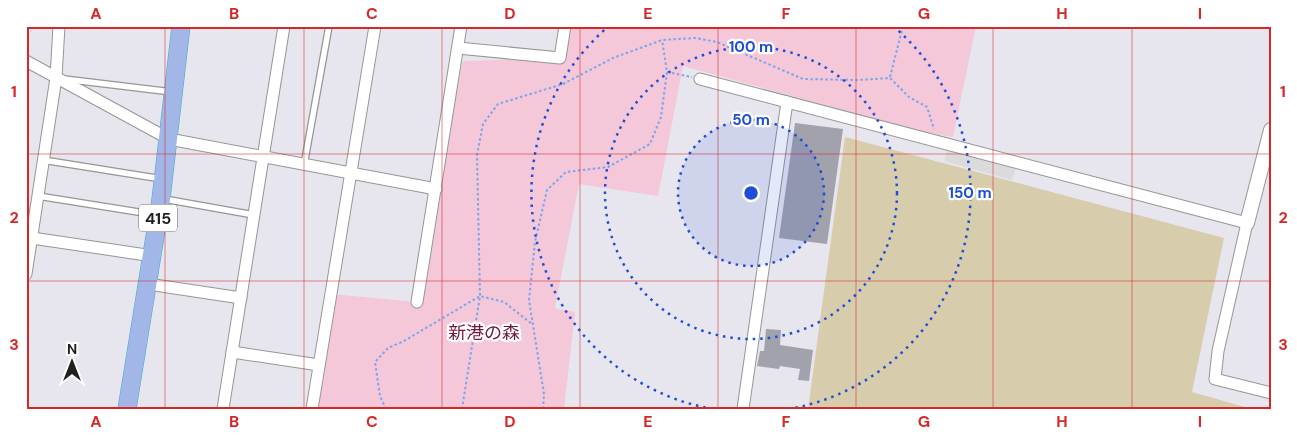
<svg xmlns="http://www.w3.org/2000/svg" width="1297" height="435" font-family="'DM Sans','Noto Sans JP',sans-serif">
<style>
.park{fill:#f4c7d9}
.parking{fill:#dbdbdb}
.water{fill:#d7ccab}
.building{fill:#a2a2ac}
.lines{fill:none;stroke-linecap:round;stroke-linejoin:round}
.service-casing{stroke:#969696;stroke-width:8}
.minor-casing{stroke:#969696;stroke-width:13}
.tertiary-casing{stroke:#969696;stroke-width:16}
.trunk-casing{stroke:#37afc8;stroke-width:19}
.path{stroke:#7aa5eb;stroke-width:2;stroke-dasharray:2.5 2.5;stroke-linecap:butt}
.service{stroke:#fff;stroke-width:5.5}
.minor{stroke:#fff;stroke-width:11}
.tertiary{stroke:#fff;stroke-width:14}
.trunk{stroke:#a2b6e8;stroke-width:18}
.grid{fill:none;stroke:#d62828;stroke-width:1;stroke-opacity:0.55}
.ring{fill:none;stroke:#1d4ed8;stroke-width:2.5;stroke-dasharray:2.5 5}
.labels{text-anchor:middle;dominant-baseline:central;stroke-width:4.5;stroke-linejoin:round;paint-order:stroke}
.shield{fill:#fff;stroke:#626262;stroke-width:1}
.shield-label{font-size:16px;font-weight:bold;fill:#1f1f1f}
.park-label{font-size:18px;fill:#72173c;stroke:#fff}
.centre{fill:#1d4ed8;stroke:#fff;stroke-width:2.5}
.ring-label{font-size:15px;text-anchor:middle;font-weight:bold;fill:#1d4ed8;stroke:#fff;stroke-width:4.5;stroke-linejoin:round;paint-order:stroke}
.neatline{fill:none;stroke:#d62828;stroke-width:2}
.grid-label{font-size:16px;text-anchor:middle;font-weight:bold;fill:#d62828}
</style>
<rect width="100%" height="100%" fill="#e7e6ee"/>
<path class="park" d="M565,26H976L953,137L924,132L683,66L658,196L579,184L555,308L575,312L564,409H313L331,294L416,302L436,189L463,61L560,58Z"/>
<path class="parking" d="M948,148L1016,168L1012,180L944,161Z"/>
<path class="water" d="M845,137L1224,238L1192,392L1252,409H808Z"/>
<g class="building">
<path d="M795,123L843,129L827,244L779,238Z"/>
<path d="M766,329L781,330L780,345L813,350L809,381L798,380L800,369L780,366L779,369L757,366L760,351H764Z"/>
</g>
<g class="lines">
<defs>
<g id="service">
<path d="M64,79L172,92"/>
<path d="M43,160L162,179"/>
<path d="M304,165L329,26"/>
<path d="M38,196L157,215"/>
<path d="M164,199L254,215"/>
</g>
<g id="minor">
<path d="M458,48L560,58L565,26"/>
<path d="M26,61L169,139L436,189"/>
<path d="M700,79L1247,223L1218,351L1215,379L1271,393"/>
<path d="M32,238L153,256"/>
<path d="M26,274L56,78L59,26"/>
<path d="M148,284L241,298"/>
<path d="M417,302L461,26"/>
<path d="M232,352L319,365"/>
<path d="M223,409L284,26"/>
<path d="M312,409L375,26"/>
<path d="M743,409L787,102"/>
</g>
<path id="tertiary" d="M1247,223L1271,130"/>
<path id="trunk" d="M127,409L161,199L181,26"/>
</defs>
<use href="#service" class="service-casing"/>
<use href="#minor" class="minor-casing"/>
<use href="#tertiary" class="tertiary-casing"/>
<use href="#trunk" class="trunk-casing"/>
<g class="path">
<path d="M667,72L692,77"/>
<path d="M890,77L903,26"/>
<path d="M386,409L380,396L375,362L388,348L404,341L480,296L504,302L532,324"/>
<path d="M462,409L480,296L477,155L483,124L498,104L563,84L613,58L662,40L695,38L717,42L803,79L858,80L890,78L909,97L927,107L934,129"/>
<path d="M543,409L544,394L529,300L535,242L547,190L566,172L608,167L650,144L661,117L667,72L662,40"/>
</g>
<use href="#service" class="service"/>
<use href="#minor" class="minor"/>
<use href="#tertiary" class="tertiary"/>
<use href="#trunk" class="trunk"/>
</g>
<path class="grid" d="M165,26V409M304,26V409M442,26V409M580,26V409M718,26V409M856,26V409M993,26V409M1132,26V409M26,154H1271M26,281H1271"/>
<circle cx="751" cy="193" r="73" fill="#1d4ed8" fill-opacity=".12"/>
<g class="ring">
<circle cx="751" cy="193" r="73"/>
<circle cx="751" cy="193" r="146"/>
<path d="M713 409A219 219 0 0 1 609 26M893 26A219 219 0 0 1 789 409"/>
</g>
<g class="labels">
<rect class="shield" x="139" y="204.5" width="38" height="27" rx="4"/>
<g class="shield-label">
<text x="158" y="218">415</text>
</g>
<g class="park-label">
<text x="484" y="333">新港の森</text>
</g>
</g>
<circle cx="751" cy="193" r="8" class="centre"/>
<g class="ring-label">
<text x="751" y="52">100 m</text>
<text x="751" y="125">50 m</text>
<text x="970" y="198">150 m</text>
</g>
<rect width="1297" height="435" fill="none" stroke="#ffffff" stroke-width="55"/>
<g transform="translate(72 362)" stroke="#ffffff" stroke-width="4" paint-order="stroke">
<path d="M0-4L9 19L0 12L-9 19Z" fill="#1f1f1f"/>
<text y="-8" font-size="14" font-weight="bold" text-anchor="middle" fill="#1f1f1f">N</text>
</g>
<rect x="28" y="28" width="1242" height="380" class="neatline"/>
<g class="grid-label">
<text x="96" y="19">A</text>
<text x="234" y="19">B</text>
<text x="372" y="19">C</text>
<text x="510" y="19">D</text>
<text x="648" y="19">E</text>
<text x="786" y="19">F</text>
<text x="924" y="19">G</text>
<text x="1062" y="19">H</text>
<text x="1200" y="19">I</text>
<text x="14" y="97">1</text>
<text x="1283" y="97">1</text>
<text x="14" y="223">2</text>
<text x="1283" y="223">2</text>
<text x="14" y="350">3</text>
<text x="1283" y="350">3</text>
<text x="96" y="427">A</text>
<text x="234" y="427">B</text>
<text x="372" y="427">C</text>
<text x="510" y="427">D</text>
<text x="648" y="427">E</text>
<text x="786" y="427">F</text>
<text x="924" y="427">G</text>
<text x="1062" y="427">H</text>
<text x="1200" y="427">I</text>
</g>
</svg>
